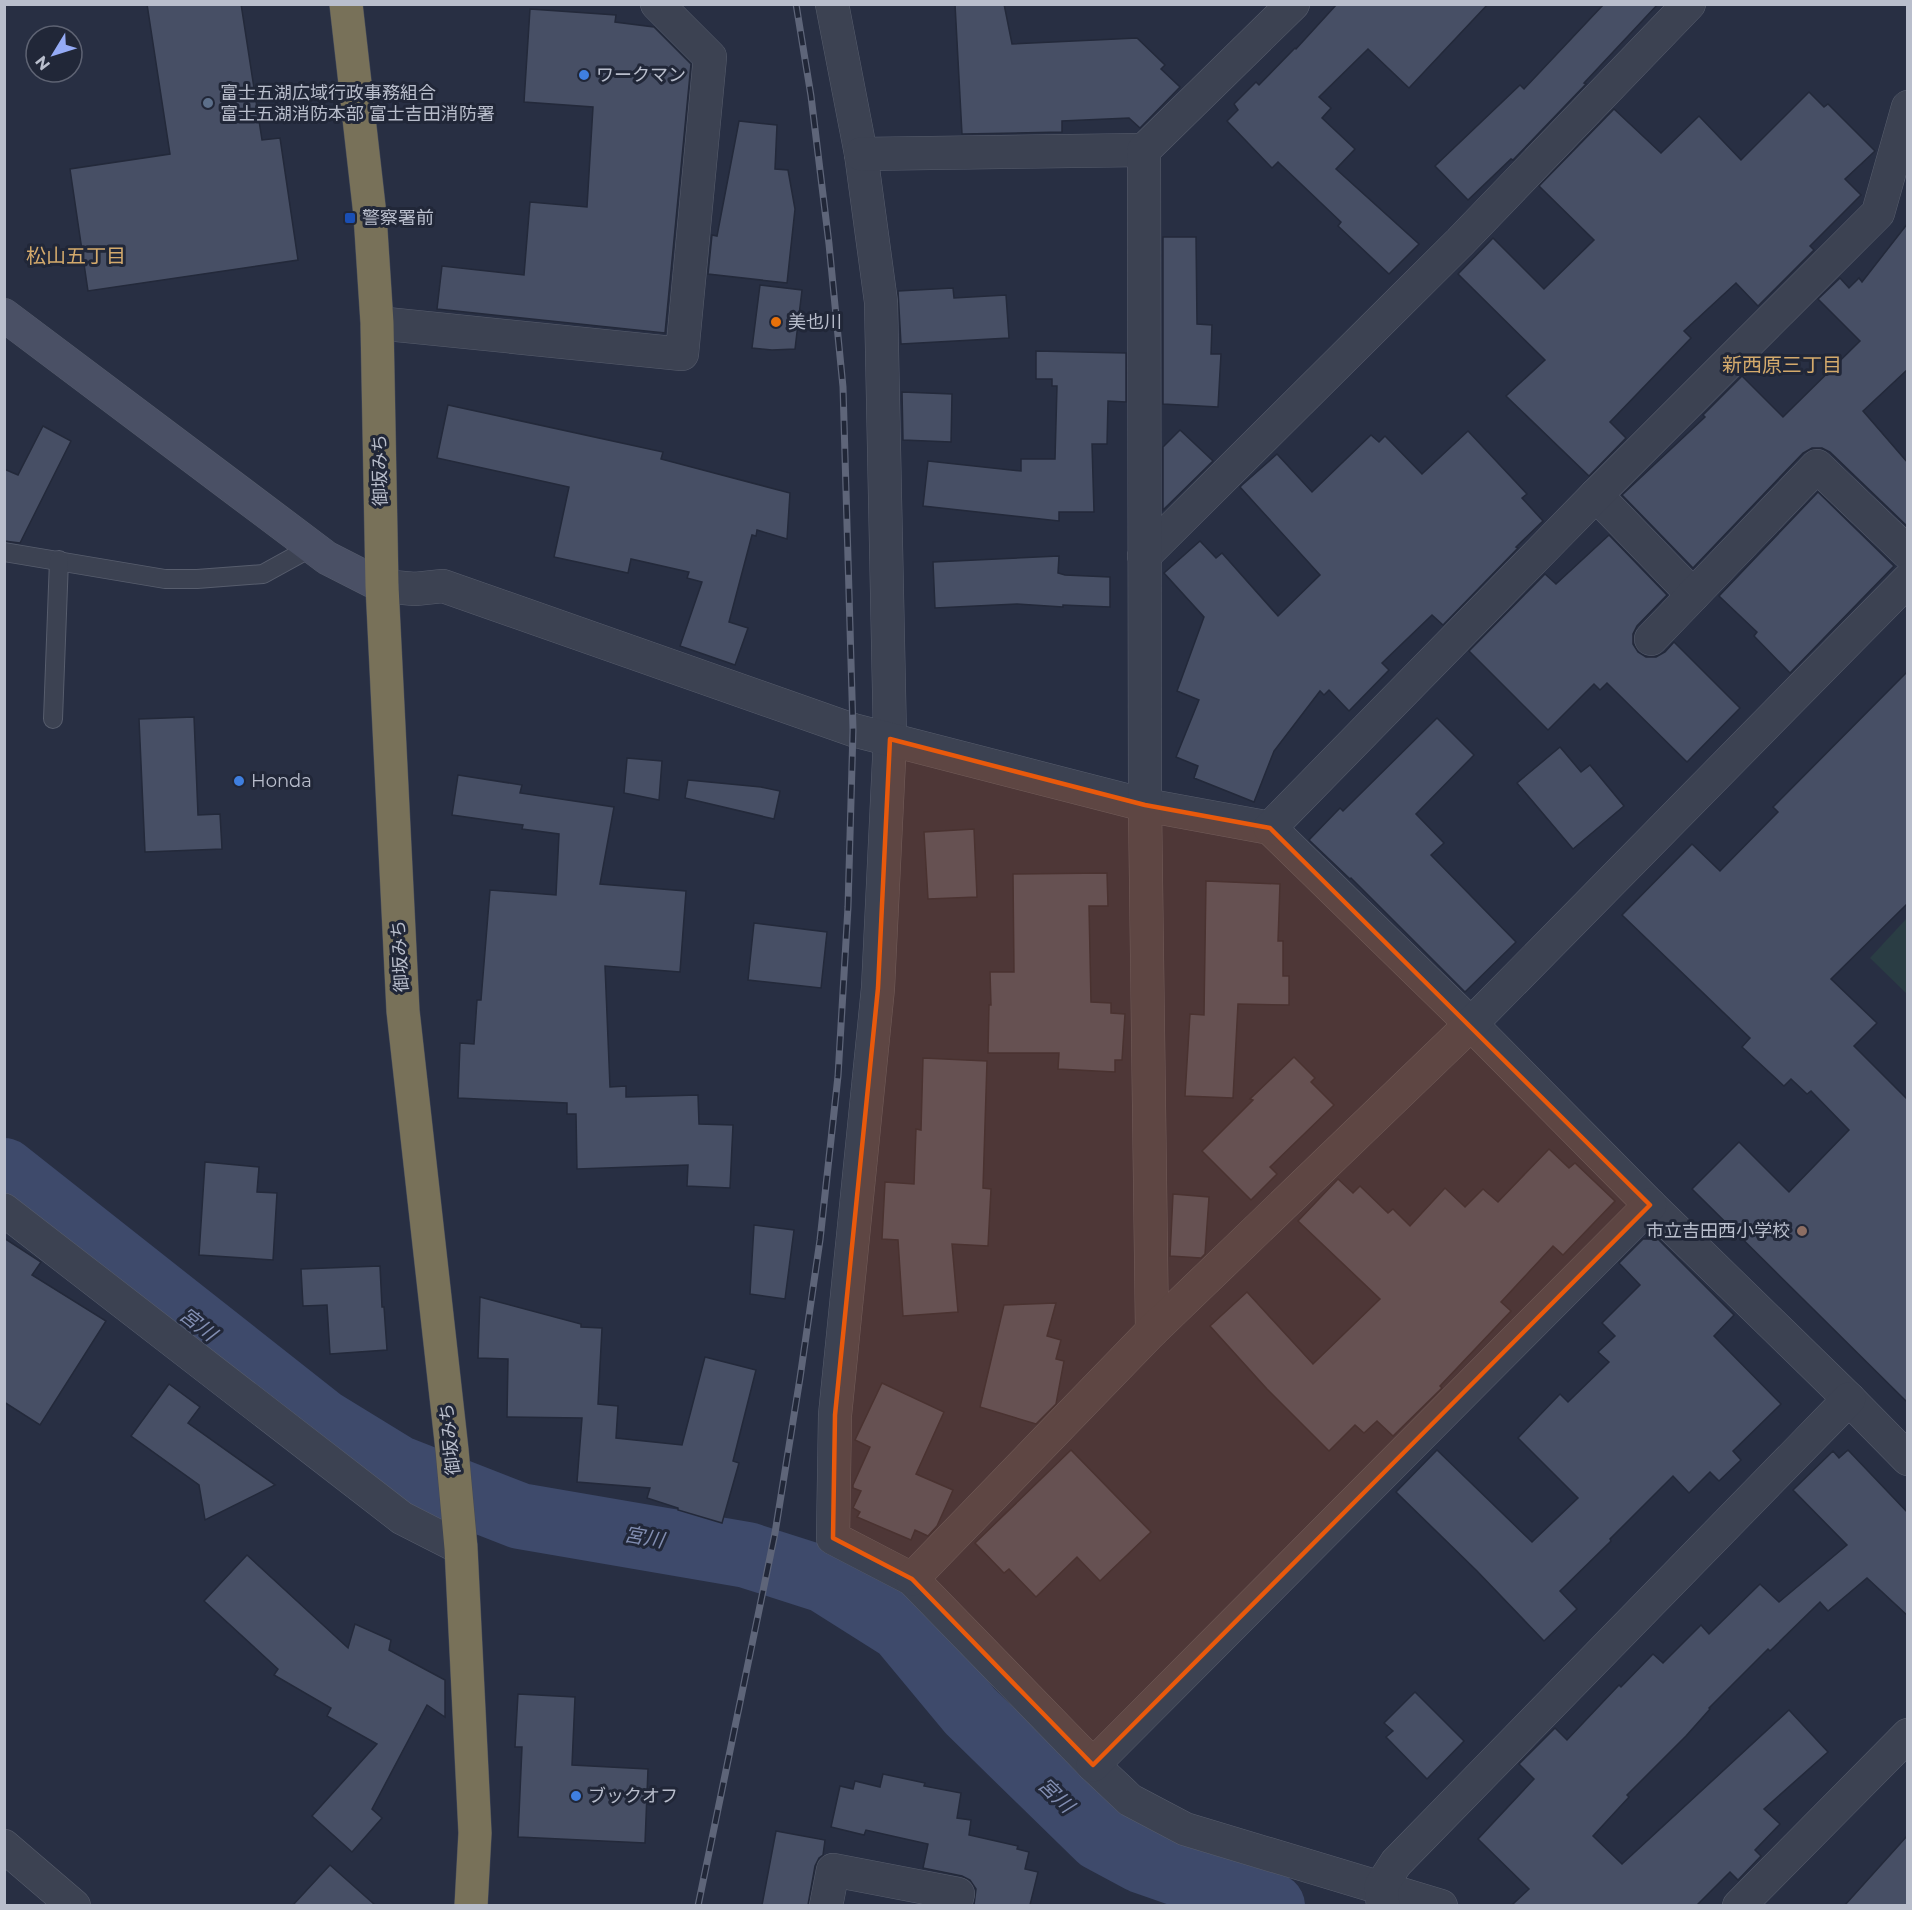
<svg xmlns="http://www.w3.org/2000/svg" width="1912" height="1910" font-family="Montserrat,'Noto Sans JP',sans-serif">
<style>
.garden{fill:#2a3d44}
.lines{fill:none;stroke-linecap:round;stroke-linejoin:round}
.river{stroke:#3e4a6b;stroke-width:66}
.building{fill:#474f65;stroke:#23293a;stroke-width:1.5}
.lane-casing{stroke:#575d6d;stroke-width:20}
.street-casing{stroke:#575d6d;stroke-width:34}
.secondary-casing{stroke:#575d6d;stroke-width:34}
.highway-casing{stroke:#444a5a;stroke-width:34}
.lane{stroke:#3c4252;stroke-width:18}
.street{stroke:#3c4252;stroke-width:33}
.secondary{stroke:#4a5065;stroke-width:33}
.highway{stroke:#787159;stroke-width:33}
.rail-casing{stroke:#5e6579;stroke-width:7}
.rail{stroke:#212738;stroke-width:4.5;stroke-dasharray:14;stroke-linecap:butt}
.marked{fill:#e8590c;fill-opacity:0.2;stroke:#e8590c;stroke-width:4.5;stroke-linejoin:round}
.shop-dot{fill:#3f7fe0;stroke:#212738;stroke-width:2}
.service-dot{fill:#5c6f8a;stroke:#212738;stroke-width:2}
.transit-dot{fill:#1a4fb4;stroke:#212738;stroke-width:2}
.food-dot{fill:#e8710a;stroke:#212738;stroke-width:2}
.education-dot{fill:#8d6e63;stroke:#212738;stroke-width:2}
.labels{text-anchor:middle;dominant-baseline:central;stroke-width:6;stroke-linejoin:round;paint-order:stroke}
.poi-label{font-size:18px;fill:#b9becc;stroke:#212738;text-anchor:start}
.street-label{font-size:18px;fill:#b9becc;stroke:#212738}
.neighbourhood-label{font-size:20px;fill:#d4aa6c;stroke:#212738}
.water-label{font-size:20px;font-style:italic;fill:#828eb2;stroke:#212738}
</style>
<rect width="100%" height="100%" fill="#282f43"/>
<path class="garden" d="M1907,918V994L1870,958Z"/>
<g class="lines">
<path class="river" d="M4,1171L322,1422L397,1468L520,1516L747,1555L825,1580L901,1628L970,1711L1100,1838L1141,1860L1272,1906"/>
</g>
<g class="building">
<path d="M147,4H241L262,140L280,138L298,260L88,291L70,169L170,154Z"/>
<path d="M955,4H1004L1012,44L1137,38L1165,65L1161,69L1180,87L1140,128L1129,118L1062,121V132L962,134Z"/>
<path d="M1337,4H1488L1409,88L1368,49L1319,97L1331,108L1322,118L1355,149L1336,169L1419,244L1389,274L1338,226L1341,222L1278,162L1272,168L1227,121L1238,110L1234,104L1256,82L1259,85L1295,48L1296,49Z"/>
<path d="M1604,4H1658L1584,83L1586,84L1513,160L1511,159L1468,200L1435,166L1520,85L1524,89Z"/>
<path d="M530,9L616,15L615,22L654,27L691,64L665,333L437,309L442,266L524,275L530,202L587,207L593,107L524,102Z"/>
<path d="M1809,92L1824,107L1828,104L1875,151L1845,179L1861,195L1810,246L1814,250L1758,306L1736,283L1684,331L1691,338L1610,422L1626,438L1589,476L1506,396L1545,360L1458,274L1493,238L1544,289L1594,240L1539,186L1614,109L1661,153L1699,116L1741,160Z"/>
<path d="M739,121L777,125L775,169L788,170L795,209L787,283L708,274L712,235L717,236Z"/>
<path d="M1908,223V369L1863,411L1908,463V527L1830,452L1822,448H1812L1803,453L1693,568L1622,495L1705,417L1703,415L1742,376L1783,417L1860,341L1818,299L1840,278L1849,288L1859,278L1862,282Z"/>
<path d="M1163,237H1196L1197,324L1212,325L1211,354H1221L1218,407L1163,404Z"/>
<path d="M760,285L802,290L795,349L772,350L752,348Z"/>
<path d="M953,288L954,298L1006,295L1009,338L901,344L898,291Z"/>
<path d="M1036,351L1126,353V402L1108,401L1107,444H1092L1094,512H1059V521L923,506L928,461L1021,471V459H1055L1057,386H1052V379H1036Z"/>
<path d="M902,392L952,394L951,442L903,440Z"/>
<path d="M448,405L663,452L661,459L790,493L787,539L757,530L756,536L752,535L729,622L748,628L735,665L680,646L702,582L687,578L689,572L631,559L628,573L554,557L569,487L437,458Z"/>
<path d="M43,426L71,441L20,543L4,541V469L18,475Z"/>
<path d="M1180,430L1213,461L1163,510V447Z"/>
<path d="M1468,431L1527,494L1522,498L1543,521L1516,547L1518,548L1443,625L1432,615L1382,663L1389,670L1349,711L1329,690L1324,695L1320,691L1274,751L1254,802L1194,778L1198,766L1176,757L1199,700L1177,691L1204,617L1164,573L1200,541L1216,558L1222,553L1278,616L1320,575L1240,487L1242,485L1277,454L1312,492L1371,435L1379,442L1385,436L1422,474Z"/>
<path d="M1818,492L1894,566L1790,673L1754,636L1757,632L1719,596Z"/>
<path d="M1609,535L1667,595L1637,626L1633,634V644L1638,652L1646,657H1656L1665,652L1674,642L1740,708L1687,762L1607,683L1600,690L1594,684L1548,730L1469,651L1545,574L1556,584Z"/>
<path d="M1059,556L1058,573L1065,575L1110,577V607L1063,605V607L1017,604L935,608L933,562Z"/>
<path d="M1908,671V903L1831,979L1877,1023L1854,1046L1908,1100V1403L1692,1189L1739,1142L1789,1192L1849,1130L1811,1091L1807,1094L1791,1079L1784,1086L1742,1047L1750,1038L1622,915L1692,844L1720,871L1778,812L1773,807Z"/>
<path d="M194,717L198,815L220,814L222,849L145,852L139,719Z"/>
<path d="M1437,718L1474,755L1416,814L1444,843L1431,855L1516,942L1465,992L1351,878L1350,879L1309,840L1340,808L1343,811Z"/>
<path d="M1560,747L1581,772L1590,765L1624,806L1573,849L1517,783Z"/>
<path d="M627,758L662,761L659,800L624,793Z"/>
<path d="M458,775L522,785L520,793L614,807L600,884L686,891L680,972L605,966L610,1087L626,1086V1097L698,1095L699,1124L733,1125L730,1188L687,1186L688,1165L577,1169L576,1114H567V1103L458,1098L460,1043L474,1044L477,1000H481L490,890L556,895L559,834L522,829L523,825L452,815Z"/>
<path d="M688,780L761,787L780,791L774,819L685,798Z"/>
<path d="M974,829L977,897L928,899L924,832Z"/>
<path d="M1107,873L1108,906H1089L1091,1002L1111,1003V1013L1125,1014L1122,1060H1115V1072L1058,1069L1059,1053H988L989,1005H991L990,972H1014L1013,874Z"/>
<path d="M1206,881L1280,884L1278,941H1283V976H1289V1005L1238,1004L1233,1098L1185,1096L1190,1014L1204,1015Z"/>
<path d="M754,923L827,932L821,988L748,980Z"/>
<path d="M1294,1057L1315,1078L1311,1082L1334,1105L1270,1167L1277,1174L1251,1200L1202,1151L1253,1100L1250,1099Z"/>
<path d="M923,1058L987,1061L983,1188L991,1189L988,1246L952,1244L958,1312L903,1316L898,1240L882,1239L885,1182L914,1184L916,1129L921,1130Z"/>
<path d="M1549,1149L1569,1168L1575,1163L1615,1201L1563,1255L1553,1246L1501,1302L1511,1311L1440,1386L1442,1388L1393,1436L1377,1421L1364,1433L1355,1425L1329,1451L1267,1389L1210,1326L1247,1292L1313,1364L1380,1299L1298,1221L1338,1179L1353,1193L1360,1186L1388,1213L1393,1209L1410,1226L1445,1188L1465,1207L1483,1189L1498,1202Z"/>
<path d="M205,1162L259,1167L257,1192L277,1193L273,1260L199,1255Z"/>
<path d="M1173,1194L1209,1197L1205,1254L1201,1258L1170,1256Z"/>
<path d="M754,1225L794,1230L785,1299L750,1294Z"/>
<path d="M4,1238L41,1262L32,1275L106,1321L40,1425L4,1402Z"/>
<path d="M1643,1239H1658L1734,1315L1714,1336L1781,1404L1733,1451L1741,1460L1719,1481L1710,1472L1689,1493L1673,1476L1610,1539L1611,1541L1560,1591L1577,1609L1544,1641L1477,1571L1396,1492L1437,1450L1532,1542L1578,1498L1518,1438L1560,1394L1568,1402L1609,1362L1598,1352L1615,1336L1602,1323L1640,1285L1619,1263Z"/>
<path d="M380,1266L382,1307H384L387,1350L330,1354L327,1305L303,1306L301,1269Z"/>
<path d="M480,1297L581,1324V1327L602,1328L598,1404L618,1406L616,1438L682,1445L705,1357L756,1370L733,1461L739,1463L722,1523L678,1510V1508L647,1498L650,1488L577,1482L582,1418L507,1417L508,1359L478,1358Z"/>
<path d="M1056,1303L1047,1336L1061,1340L1056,1359L1064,1361L1056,1404L1036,1424L980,1407L1004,1305Z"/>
<path d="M882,1383L944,1412L916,1474L953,1490L937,1526L928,1536L915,1530L911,1540L857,1517L860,1512L853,1508L861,1491L853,1488V1485L870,1447L855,1440Z"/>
<path d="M169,1384L200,1407L188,1423L275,1485L205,1520L199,1485L131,1436Z"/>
<path d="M1071,1450L1151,1532L1100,1581L1077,1557L1036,1597L1009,1569L1004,1573L975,1543Z"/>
<path d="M1848,1450L1908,1513V1616L1867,1578L1828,1611L1820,1602L1770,1651L1768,1649L1709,1708L1710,1709L1686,1736L1627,1795L1629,1797L1593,1836L1622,1864L1789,1710L1828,1752L1764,1809L1780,1824L1755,1850L1761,1856L1738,1880L1730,1872L1697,1905H1512L1529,1889L1478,1839L1534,1779L1519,1764L1555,1728L1567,1740L1619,1685L1621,1687L1653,1654L1663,1663L1701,1625L1709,1634L1760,1584L1779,1602L1847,1545L1793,1490L1833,1451L1839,1458Z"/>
<path d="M247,1555L348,1648L355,1624L391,1640L389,1650L445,1680V1717L427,1705L372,1809L382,1818L352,1852L312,1816L377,1744L327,1716L331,1708L274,1675L278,1669L204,1601Z"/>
<path d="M1415,1692L1464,1741L1427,1779L1386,1737L1393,1731L1384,1723Z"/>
<path d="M518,1694L575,1697L572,1765L648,1769L645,1843L518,1837L522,1747H515Z"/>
<path d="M883,1774L925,1783L924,1786L961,1793L957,1818L971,1820L969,1835L1018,1846L1017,1849L1029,1852L1025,1869L1038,1872L1030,1905H974L976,1889L970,1880L962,1876L923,1868L928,1844L866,1830L864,1835L831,1827L840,1786L853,1789L855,1781L880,1787Z"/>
<path d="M776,1831L825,1840L823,1855L819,1858L815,1866L808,1905H762Z"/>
<path d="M1908,1835V1905H1845Z"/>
<path d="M330,1865L375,1905H293Z"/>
</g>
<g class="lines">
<defs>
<g id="lane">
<path d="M4,552L165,579H197L263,574L312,547"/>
<path d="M53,719L59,560"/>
</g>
<g id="street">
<path d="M832,4L861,154L881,302L890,739L878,988L835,1415L833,1538L912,1579L1093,1765L1130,1800L1185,1829L1441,1906"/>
<path d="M861,154L1144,150"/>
<path d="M377,323L682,354L710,57L657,4"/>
<path d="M1596,495L1693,595"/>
<path d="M1144,556L1460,242L1689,4"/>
<path d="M382,586L415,589L443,586L853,730L1145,805L1270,828L1471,1024L1650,1205L1849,1399L1908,1459"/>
<path d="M1651,639L1817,466L1908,553"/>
<path d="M1270,828L1596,495L1878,213L1908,107"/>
<path d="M4,1210L402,1518L461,1548"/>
<path d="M1152,1331L1145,805L1144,150L1293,4"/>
<path d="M912,1579L1152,1331L1471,1024L1908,580"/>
<path d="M1093,1765L1650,1205"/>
<path d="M4,1846L74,1906"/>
<path d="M826,1906L833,1870L958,1894L955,1906"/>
<path d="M1383,1906L1381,1886L1396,1863L1849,1399"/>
<path d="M1739,1906L1908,1735"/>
</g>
<path id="secondary" d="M4,315L327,558L382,586"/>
<path id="highway" d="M346,4L370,215L377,323L382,586L403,1011L452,1450L461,1548L475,1833L471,1906"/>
</defs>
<use href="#lane" class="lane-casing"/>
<use href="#street" class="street-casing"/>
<use href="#secondary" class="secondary-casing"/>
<use href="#highway" class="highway-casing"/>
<use href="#lane" class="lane"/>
<use href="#street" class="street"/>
<use href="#secondary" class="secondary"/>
<use href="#highway" class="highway"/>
<defs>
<path id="rail" d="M698,1906L775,1533L800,1378L820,1240L838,1076L848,907L853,730L843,387L829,244L811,96L796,4"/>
</defs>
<use href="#rail" class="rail-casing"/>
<use href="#rail" class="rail"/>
</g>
<path class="marked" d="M890,739L1145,805L1270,828L1650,1205L1093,1765L912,1579L833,1538L835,1415L878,988Z"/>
<g class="shop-dot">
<circle cx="584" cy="75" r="6"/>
<circle cx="239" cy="781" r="6"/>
<circle cx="576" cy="1796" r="6"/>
</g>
<circle class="service-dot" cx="208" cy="103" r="6"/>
<rect class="transit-dot" x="344" y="212" width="12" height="12" rx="3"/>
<circle class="food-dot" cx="776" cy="322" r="6"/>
<circle class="education-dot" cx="1802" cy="1231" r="6"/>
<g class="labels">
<g class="poi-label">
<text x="596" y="75">ワークマン</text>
<text x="220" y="93">富士五湖広域行政事務組合<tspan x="220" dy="21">富士五湖消防本部 富士吉田消防署</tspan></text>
<text x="362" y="218">警察署前</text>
<text x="788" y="322">美也川</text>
<text x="251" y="781">Honda</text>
<text x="1790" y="1231" text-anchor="end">市立吉田西小学校</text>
<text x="588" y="1796">ブックオフ</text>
</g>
<g class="street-label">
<text transform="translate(380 470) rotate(-91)">御坂みち</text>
<text transform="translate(400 956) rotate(-93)">御坂みち</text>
<text transform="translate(450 1439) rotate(-96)">御坂みち</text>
</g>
<g class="neighbourhood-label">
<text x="76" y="256">松山五丁目</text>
<text x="1782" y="365">新西原三丁目</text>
</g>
<g class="water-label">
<text transform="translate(198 1324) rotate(38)">宮川</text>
<text transform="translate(644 1537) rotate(10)">宮川</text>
<text transform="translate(1056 1795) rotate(44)">宮川</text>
</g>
</g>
<rect width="1912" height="1910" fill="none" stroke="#b9becc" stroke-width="12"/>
<g transform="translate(54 54) rotate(232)"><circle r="28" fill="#212738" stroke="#5e6373" stroke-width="1.5"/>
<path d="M0-4.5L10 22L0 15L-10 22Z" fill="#95abf6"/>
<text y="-9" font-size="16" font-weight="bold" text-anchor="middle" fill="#b9becc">N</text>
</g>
</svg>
